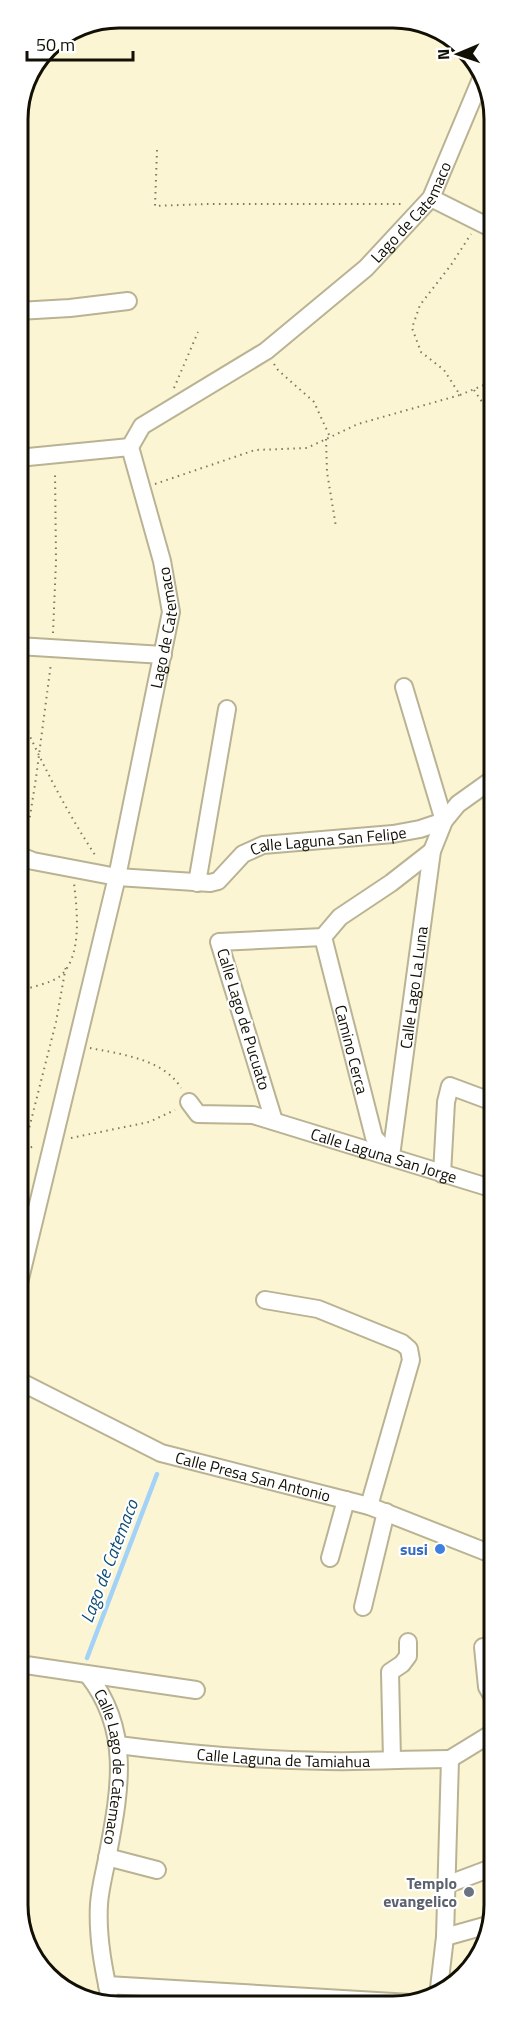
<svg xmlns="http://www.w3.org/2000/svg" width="512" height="2024" font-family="'Titillium Web',sans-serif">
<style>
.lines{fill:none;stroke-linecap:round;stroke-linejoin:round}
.stream{stroke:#a2d2f8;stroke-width:4.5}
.minor-casing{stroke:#b9b393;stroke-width:20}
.path{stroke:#7d7963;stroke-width:2;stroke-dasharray:1.5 4.5;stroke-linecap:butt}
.minor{stroke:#fff;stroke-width:16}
.shop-dot{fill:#3f7fe0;stroke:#fff;stroke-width:2}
.worship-dot{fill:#6b7280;stroke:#fff;stroke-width:2}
.labels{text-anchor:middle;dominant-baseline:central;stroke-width:4.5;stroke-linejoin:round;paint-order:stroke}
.street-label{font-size:16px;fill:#121005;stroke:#fff}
.shop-label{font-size:16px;font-weight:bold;fill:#366cbe;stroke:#fff;text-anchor:end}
.worship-label{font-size:16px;font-weight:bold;fill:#5b616d;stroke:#fff;text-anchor:end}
.water-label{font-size:18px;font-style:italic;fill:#0d4d76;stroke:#fff}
.rim{fill:none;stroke:#121005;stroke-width:3}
</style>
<rect width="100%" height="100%" fill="#fbf5d3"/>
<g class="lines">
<path class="stream" d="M87,1658L157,1474"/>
<defs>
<g id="minor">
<path d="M431,198L493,229"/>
<path d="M18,311L70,308L128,301"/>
<path d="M18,458L130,447"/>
<path d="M18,646L163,655"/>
<path id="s1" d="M18,855L33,861L117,877L210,883L218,881L243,854L263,845L393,834L420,829L444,821L458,804L493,779"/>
<path d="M197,883L227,709"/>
<path id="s2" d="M323,937L374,1137L391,1156"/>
<path id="s3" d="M189,1102L198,1114L253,1115L494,1189"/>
<path d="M274,1121L219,942L323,937L340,917L391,883L432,851"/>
<path id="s4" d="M391,1156L432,851L444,821L404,687"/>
<path d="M442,1174L446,1102L450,1086L493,1102"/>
<path id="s5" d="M19,1283L117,877L171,612L162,561L130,447L142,426L266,351L366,268L431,198L481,79"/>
<path d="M265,1300L318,1309L402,1343L409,1349L411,1360L369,1506"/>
<path id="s6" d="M19,1381L161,1453L369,1506L494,1555"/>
<path d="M330,1558L346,1500"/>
<path d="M363,1607L386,1512"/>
<path d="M483,1647L487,1687L494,1699"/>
<path d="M19,1664L196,1690"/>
<path id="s7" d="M88,1675C133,1732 119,1794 107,1859C104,1874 100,1889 99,1904C97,1938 104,1971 111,2004"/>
<path id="s8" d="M118,1745C187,1754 257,1760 327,1761C368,1762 409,1759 450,1759"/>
<path d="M450,1759L494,1732"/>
<path d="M392,1760L390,1672L402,1664L408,1656V1642"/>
<path d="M107,1857L157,1870"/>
<path d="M446,1885L494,1867"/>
<path d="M445,1937L488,1925"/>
<path d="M107,1985L411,2003"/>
<path d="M439,1988L445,1937L450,1759"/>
</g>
</defs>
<use href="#minor" class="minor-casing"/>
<g class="path">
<path d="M157,150L155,206L206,204H404"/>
<path d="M274,364L278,370L314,402L330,437"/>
<path d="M174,388L198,332"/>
<path d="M474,390L493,418"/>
<path d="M460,395L484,385L493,378"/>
<path d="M326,439L327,472L336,527"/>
<path d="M155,484L255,450L307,448L358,424L460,395L444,370L421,352L412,328L420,305L451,265L471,234"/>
<path d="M53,633L56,561L55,471"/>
<path d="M18,710C41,762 66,811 97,858"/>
<path d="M22,840L30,816L36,778L51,663"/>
<path d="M19,991C28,988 51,983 59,977C83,958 77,910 74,883"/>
<path d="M90,1048C120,1054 164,1059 181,1088"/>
<path d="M71,1138L149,1122L175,1110"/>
<path d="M19,1150L36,1146"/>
<path d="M19,1168L56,1022L66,966"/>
</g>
<use href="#minor" class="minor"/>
</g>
<circle class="shop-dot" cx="440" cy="1549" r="6"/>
<circle class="worship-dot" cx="469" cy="1892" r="6"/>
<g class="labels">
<g class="street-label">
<text stroke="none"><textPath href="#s5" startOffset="1230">Lago de Catemaco</textPath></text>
<text stroke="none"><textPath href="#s5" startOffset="672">Lago de Catemaco</textPath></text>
<text stroke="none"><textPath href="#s1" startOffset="327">Calle Laguna San Felipe</textPath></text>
<text stroke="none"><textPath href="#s4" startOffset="170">Calle Lago La Luna</textPath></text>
<text transform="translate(244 1019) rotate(73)">Calle Lago de Pucuato</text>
<text stroke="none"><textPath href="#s2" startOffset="116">Camino Cerca</textPath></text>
<text stroke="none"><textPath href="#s3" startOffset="207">Calle Laguna San Jorge</textPath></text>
<text stroke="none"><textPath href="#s6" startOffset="254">Calle Presa San Antonio</textPath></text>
<text stroke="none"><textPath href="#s8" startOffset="166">Calle Laguna de Tamiahua</textPath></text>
<text stroke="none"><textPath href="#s7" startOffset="98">Calle Lago de Catemaco</textPath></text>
</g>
<g class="shop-label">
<text x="428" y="1549">susi</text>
</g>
<g class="worship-label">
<text x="457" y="1883">Templo<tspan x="457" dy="18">evangelico</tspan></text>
</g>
<g class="water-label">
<text transform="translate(109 1561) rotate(-69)">Lago de Catemaco</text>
</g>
</g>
<path d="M0 0H512V2024H0ZM119 28H393A91 91 0 0 1 484 119V1905A91 91 0 0 1 393 1996H119A91 91 0 0 1 28 1905V119A91 91 0 0 1 119 28Z" fill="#fff" fill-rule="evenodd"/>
<path class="rim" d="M119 28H393A91 91 0 0 1 484 119V1905A91 91 0 0 1 393 1996H119A91 91 0 0 1 28 1905V119A91 91 0 0 1 119 28Z"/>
<g transform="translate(458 54) rotate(268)" stroke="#ffffff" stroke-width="4.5" paint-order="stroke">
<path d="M0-4.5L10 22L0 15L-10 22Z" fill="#121005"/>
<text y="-9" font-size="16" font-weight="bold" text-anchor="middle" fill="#121005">N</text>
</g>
<path d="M27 51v9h106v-9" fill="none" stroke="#121005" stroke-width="3"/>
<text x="36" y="51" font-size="18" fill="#121005" stroke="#ffffff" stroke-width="4.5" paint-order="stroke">50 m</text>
</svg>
